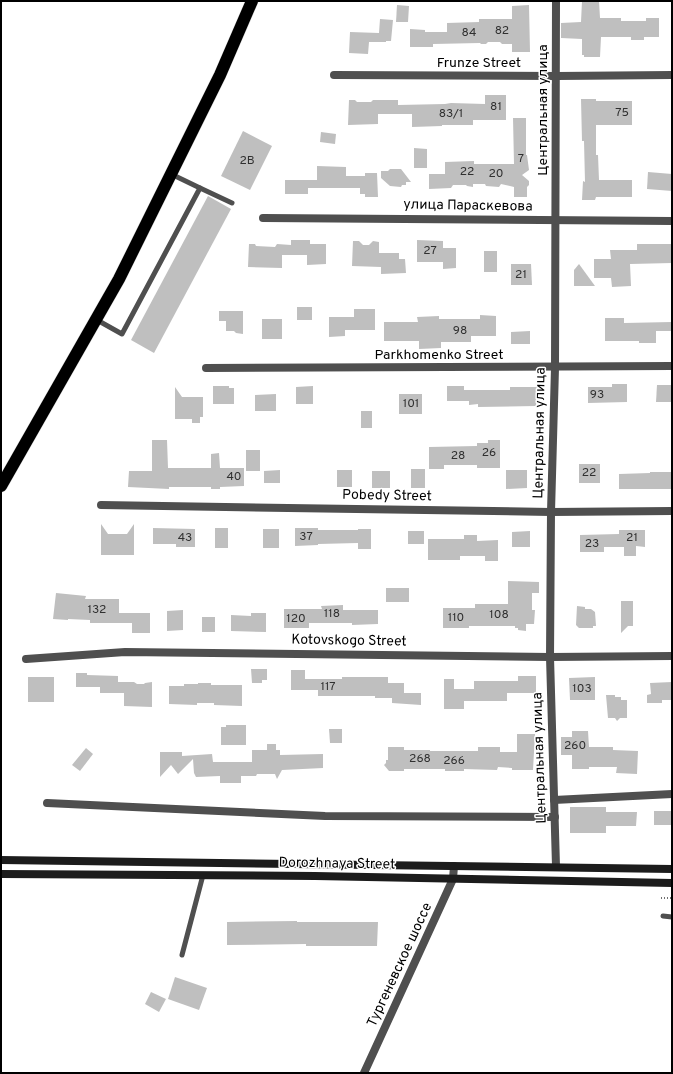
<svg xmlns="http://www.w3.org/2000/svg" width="673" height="1074" font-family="Overpass,sans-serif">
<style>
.building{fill:#bfbfbf}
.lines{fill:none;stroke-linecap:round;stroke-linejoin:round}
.highway-casing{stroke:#dbdbdb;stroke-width:13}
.path{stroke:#717171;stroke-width:2;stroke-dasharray:1 2;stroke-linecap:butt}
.lane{stroke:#4f4f4f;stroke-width:5}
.street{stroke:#4f4f4f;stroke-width:8}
.secondary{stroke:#1c1c1c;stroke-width:8}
.highway{stroke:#000;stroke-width:12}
.labels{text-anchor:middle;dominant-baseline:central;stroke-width:3;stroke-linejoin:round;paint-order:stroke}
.number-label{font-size:12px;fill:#303030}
.street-label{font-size:14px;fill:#000;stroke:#fff}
</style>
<rect width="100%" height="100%" fill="#fff"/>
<g class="building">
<path d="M582,1H599L600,18H621V21H646V18H659V37H644V40H631V37H601L600,57H584V55H582V39L561,38V23L581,22Z"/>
<path d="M397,5L409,6L408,22H396Z"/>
<path d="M529,5L530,52H512V44H502L500,42H488L486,44H481L480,43L433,44V47H410V29L425,30V32H447V23L479,22V19H512V6Z"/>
<path d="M380,19L393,20L391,41H386V42H369L368,54L349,53L350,32L379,33Z"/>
<path d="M485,95H506V120H473V125H442V126L412,127V114H378V124L348,125L349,100H355L357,102H371L373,100H398V105L445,104L451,103L485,104Z"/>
<path d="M581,99H596V101H632V125H596V155H598L599,180H632V197H596L595,200H582L583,181L585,182L584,141H582Z"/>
<path d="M513,118H526V155H527L529,170L522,175L529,181V185L527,187V197H514V187L501,184L499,187L486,186L485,184H473V187L467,186L466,185H453L451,188L429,189V174H445V162L474,161V164H514Z"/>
<path d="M243,131L272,146L250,190L221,176Z"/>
<path d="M321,132L336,134L335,144L320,142Z"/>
<path d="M414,148L427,149V168H414Z"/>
<path d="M317,166L346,167V176H365V173H377L378,197H365V194H360V188H308V194H285V180H317Z"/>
<path d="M390,169H401L411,182H406V185H402L401,187L390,186L381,178V171H388Z"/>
<path d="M648,172L672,174V191L647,189Z"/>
<path d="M208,196L231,209L154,353L131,340Z"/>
<path d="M291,240H310V244H326V264L307,265V255H282V268L248,267L249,244H255L256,246L275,247L277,244L291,245Z"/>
<path d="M417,240L443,241V248H456V268L443,269V262H417Z"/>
<path d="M353,241H359L363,245H369L373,241L379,242V253H399V259H405L406,273L381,274V267L352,266Z"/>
<path d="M637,244H672V263L630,264L631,286L612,287L611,278H594V259H611L610,250H637Z"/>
<rect x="484" y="251" width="13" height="21"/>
<path d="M511,264H531L532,285H511Z"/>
<path d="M579,264L595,286H574V270Z"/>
<rect x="297" y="307" width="15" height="13"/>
<path d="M354,309H375V330H345V336L329,337V317H354Z"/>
<path d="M219,311H243V334L236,333L234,331H226V321H219Z"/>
<path d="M480,315L496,316V336H471V342H441V348L419,349V341H384V322H418L417,317L439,316V319H480Z"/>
<path d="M605,318H624V323L672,322V331H656V343H639V341H605Z"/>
<rect x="262" y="319" width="20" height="20"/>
<path d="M530,331V344H511V332Z"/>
<path d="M612,384H627V402L588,403V387H612Z"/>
<path d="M657,385H672V402H656Z"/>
<path d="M213,386H229V388H234V404H213Z"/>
<path d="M313,386V404H296V387Z"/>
<path d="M447,386H464V390H510V387H537L536,406L478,407V404L469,405V401H447Z"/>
<path d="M175,387L182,397H203V417H200V423H192V419H175Z"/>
<path d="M276,394V411H255V395Z"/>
<rect x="399" y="394" width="23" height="20"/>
<rect x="361" y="411" width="11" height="17"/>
<path d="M152,440H167L168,468H211V454L219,453L220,468H244V486L220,487V489H211V487H169V489L128,487L129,471H152Z"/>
<path d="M488,440H500V468H477V465H444V469H429V447L477,446V443H488Z"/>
<rect x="246" y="450" width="14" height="21"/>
<rect x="579" y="464" width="21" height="19"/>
<rect x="411" y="469" width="14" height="19"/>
<path d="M280,470V483H264V471Z"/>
<rect x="337" y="470" width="15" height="17"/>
<path d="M506,470H527V488L506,489Z"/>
<rect x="372" y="471" width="18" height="17"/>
<path d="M650,472H672V489H619V474L650,473Z"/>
<path d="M101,524L108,534H127L134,524V555H101Z"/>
<path d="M153,528L195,529V547H176V544H153Z"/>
<rect x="215" y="528" width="13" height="20"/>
<path d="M295,528H318V530H358V529H371V549H358V543L318,544V545L295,546Z"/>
<rect x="263" y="529" width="16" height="19"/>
<path d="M619,530H645V547L636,546V556H624V547H604V552H580V535L619,534Z"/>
<rect x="408" y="531" width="16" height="13"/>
<path d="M530,531V547H512V532Z"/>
<path d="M464,535H477V541L498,540V561H485V556H460V560H428V539H464Z"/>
<path d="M508,581L539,582V593H532V610H535L534,624H526V631L518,630V628H515V626H469V628H443V608H475V604H508Z"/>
<rect x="386" y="588" width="23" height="14"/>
<path d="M56,593L86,596L85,599H119V613H150V633H132V623H90V620L68,619V620L53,619Z"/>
<path d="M621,601H633V626H628L621,633Z"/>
<path d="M343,605V610H378V624L352,625V623H309V628H284V609H322L321,606Z"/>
<path d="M577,606L585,607V609H591L595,612L596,626H593V628H579L576,625Z"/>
<path d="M183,610V630L167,631V611Z"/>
<path d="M251,613H266V632L231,631V615L251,616Z"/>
<rect x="202" y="617" width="13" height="15"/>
<path d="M251,669H267V680H262V683H252Z"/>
<path d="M291,670H305V679H342V677H388V683H404V693H421V705L392,703V698H375V696H318V690H291Z"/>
<path d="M76,673H87V675L118,676V682H134L137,684H144L145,683L152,682V707L124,706V693H100V687H76Z"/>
<path d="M518,676H536V693H507V701H464V709H444V679H454V689H474V681H518Z"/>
<rect x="28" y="677" width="26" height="25"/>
<path d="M595,677V700H570L569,678Z"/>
<path d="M672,682V700H662V703H647V695L651,694L650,683Z"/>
<path d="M198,683H211V685H242V706L214,705V703H197V705L169,704V686H184V684H198Z"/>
<path d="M606,695H615V697H621V700H627V718H620L617,721L615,718H608Z"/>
<path d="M226,725H246V745H221V727H226Z"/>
<path d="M329,729H342V743H330Z"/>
<path d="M572,731H588L589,747H613V750L638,751L637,774L616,773L617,767H589V769H572V755H561V737H572Z"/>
<path d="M517,734H535L533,770H512V768L498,767L497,770L464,769V771H445V769H404V771H389L384,765L386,763V760H388V747H404V750H430V751H478V747H500V752H517Z"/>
<path d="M267,744H276V750H280V755L323,754V768L282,770L277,779L275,774H257L256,776H241V783H220V776L196,777L194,773L193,759L178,774L171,765L160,777V752H182V756L212,754L213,762H252V750H267Z"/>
<path d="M86,748L93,754L80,771L72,765Z"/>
<path d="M570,807H606V812H637L636,826H606V833H570Z"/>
<rect x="654" y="811" width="18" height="14"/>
<path d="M297,921V922H378L377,946H306V944L227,945V922Z"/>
<path d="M175,977L207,988L199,1010L168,999Z"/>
<path d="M151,992L166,999L159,1012L145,1004Z"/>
</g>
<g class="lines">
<defs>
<path id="highway" d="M1,486L119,279L220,75L252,1"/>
</defs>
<use href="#highway" class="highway-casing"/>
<path class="path" d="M661,898H672"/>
<g class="lane">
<path d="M200,188L232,203"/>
<path d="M97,320L122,334L200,188L171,174"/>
<path d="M663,916L672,917"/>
<path d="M182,955L203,875"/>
</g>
<g class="street">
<path d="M556,1L555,368L551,512L550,657L556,866"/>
<path d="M334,75L557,76L672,75"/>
<path d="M263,218L672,221"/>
<path d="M206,368L672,366"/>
<path d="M101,505L551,512L672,511"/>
<path d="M26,659L125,652L550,657L672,656"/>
<path d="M554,800L672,794"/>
<path d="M47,803L325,816L555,817"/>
<path d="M364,1073L453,879L454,866"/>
</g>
<g class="secondary">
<path d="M1,860L672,869"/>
<path d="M1,874L315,876L672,883"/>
</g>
<use href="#highway" class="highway"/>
</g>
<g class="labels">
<g class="number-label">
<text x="502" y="31">82</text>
<text x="469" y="33">84</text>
<text x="496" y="107">81</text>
<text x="622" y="113">75</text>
<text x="451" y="114">83/1</text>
<text x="521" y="159">7</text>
<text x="247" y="161">2В</text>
<text x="467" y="172">22</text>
<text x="496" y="174">20</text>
<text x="430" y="251">27</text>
<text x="521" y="275">21</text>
<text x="460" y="331">98</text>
<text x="597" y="395">93</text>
<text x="411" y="404">101</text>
<text x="489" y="453">26</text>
<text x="458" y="456">28</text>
<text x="589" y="473">22</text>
<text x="234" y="477">40</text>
<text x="306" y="537">37</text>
<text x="185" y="538">43</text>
<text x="632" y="538">21</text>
<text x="592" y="544">23</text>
<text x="97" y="610">132</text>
<text x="332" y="614">118</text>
<text x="499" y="615">108</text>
<text x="456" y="618">110</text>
<text x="296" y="619">120</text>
<text x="328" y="687">117</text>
<text x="582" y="689">103</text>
<text x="575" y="746">260</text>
<text x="420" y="759">268</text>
<text x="454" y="761">266</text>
</g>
<g class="street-label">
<text x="479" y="63">Frunze Street</text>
<text transform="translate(543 110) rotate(-90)">Центральная улица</text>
<text transform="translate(468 206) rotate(1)">улица Параскевова</text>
<text x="439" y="355">Parkhomenko Street</text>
<text transform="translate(540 433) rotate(-89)">Центральная улица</text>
<text transform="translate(387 496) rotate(1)">Pobedy Street</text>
<text transform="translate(349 641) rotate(1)">Kotovskogo Street</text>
<text transform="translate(540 758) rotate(-92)">Центральная улица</text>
<text transform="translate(337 864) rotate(1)">Dorozhnaya Street</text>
<text transform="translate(400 965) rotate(-65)">Тургеневское шоссе</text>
</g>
</g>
<rect width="673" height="1074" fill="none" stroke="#000000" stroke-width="4"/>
</svg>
